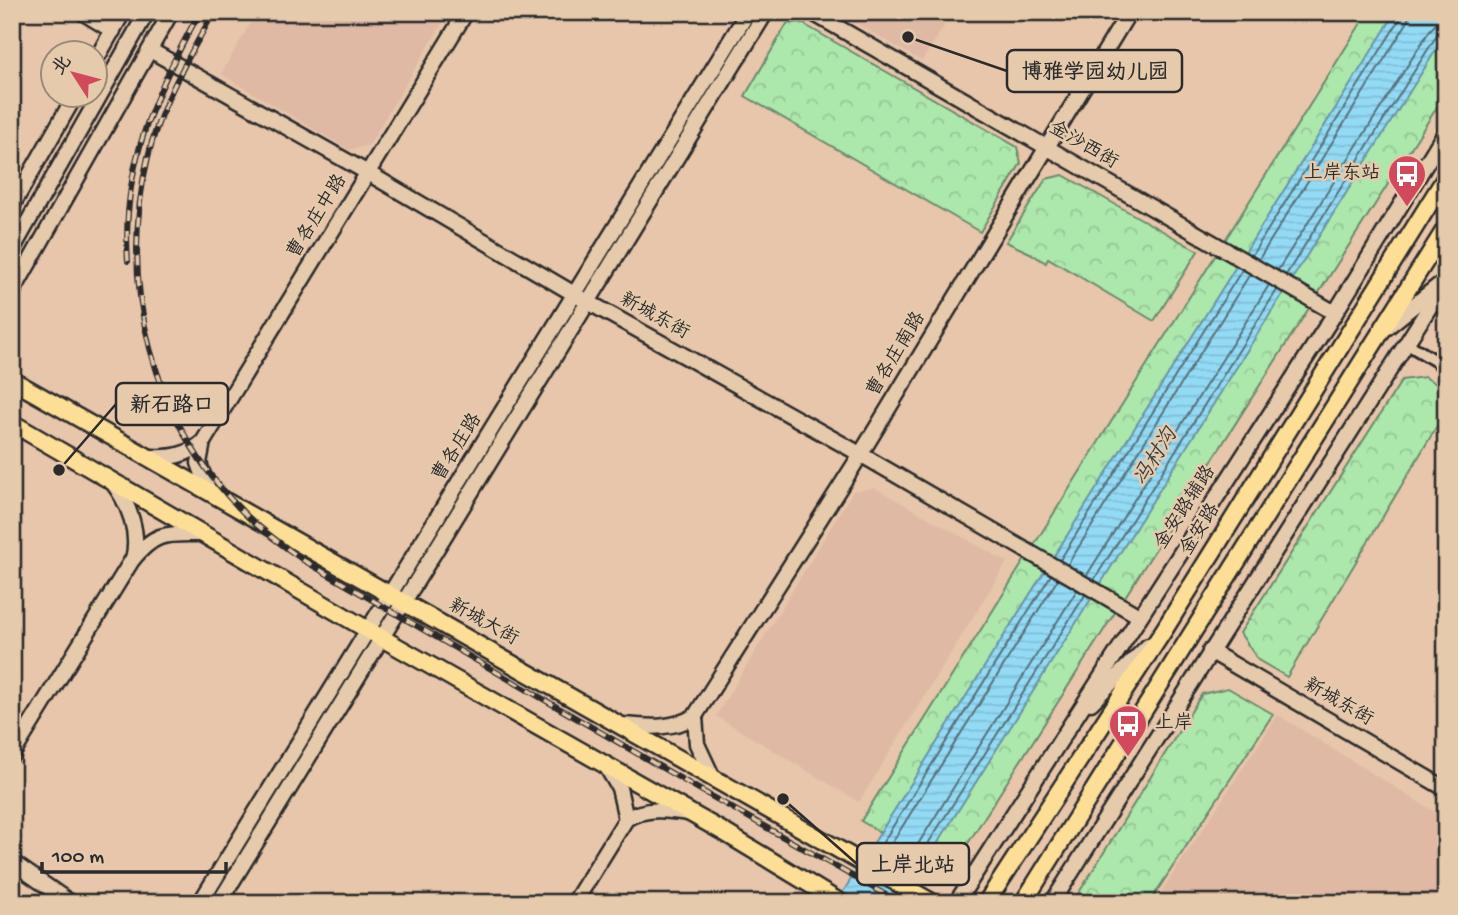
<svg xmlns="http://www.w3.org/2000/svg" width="1458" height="915" font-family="'Gochi Hand','LXGW WenKai TC',sans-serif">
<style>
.built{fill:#dfb9a4}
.park{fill:url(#park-crowns);stroke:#6c896c;stroke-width:2}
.water{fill:url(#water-rules);stroke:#6995a4;stroke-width:2}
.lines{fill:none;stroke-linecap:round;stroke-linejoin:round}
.shore{stroke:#55717c;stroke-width:2}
.street-casing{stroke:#2b2b2b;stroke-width:16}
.secondary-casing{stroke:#2b2b2b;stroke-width:19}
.primary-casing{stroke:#2b2b2b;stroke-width:21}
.street{stroke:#e5caac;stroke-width:10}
.secondary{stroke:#e5caac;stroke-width:14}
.primary{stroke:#fdde96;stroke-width:16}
.rail-casing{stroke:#2b2b2b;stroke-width:6}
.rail{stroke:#e5caac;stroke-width:3.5;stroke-dasharray:10;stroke-linecap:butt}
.labels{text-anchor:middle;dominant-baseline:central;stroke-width:5;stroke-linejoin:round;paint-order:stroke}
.street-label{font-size:19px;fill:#2b2b2b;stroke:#e5caac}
.poi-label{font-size:19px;fill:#2b2b2b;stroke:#e5caac;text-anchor:end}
.water-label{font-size:21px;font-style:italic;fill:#353d3f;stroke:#e5caac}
.leader{fill:none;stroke:#2b2b2b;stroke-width:2.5}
.callout-dot{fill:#2b2b2b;stroke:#e5caac;stroke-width:2.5}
.callout{fill:#e5caac;stroke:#2b2b2b;stroke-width:2.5}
.callout-label{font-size:21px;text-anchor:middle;font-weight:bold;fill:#2b2b2b}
</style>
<defs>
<pattern id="park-crowns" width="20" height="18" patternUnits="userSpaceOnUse" patternTransform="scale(1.75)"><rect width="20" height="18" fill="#ace7ac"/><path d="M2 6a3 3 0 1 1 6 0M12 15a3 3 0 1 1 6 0" fill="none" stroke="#94c694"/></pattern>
<pattern id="water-rules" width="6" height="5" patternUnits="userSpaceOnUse" patternTransform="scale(1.75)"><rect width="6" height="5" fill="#93dbf5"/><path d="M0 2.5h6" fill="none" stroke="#7fbcd2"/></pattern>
</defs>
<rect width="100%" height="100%" fill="#e7c6ab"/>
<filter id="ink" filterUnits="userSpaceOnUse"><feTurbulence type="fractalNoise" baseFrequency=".0143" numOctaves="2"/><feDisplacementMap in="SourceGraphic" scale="14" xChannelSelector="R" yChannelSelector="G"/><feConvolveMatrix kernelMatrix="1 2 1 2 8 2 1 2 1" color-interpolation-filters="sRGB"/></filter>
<g filter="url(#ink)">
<g class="built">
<path d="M257,12H449L369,145L349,150L221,74Z"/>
<path d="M836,12H953L922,61Z"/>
<path d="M875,488L1007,562L859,802L716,716L853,491Z"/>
<path d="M1278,715L1446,819V903H1154Z"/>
</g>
<g class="park">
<path d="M1368,12H1440L1446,15V93L958,859L940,868L861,821Z"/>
<path d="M800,22L1017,147L1021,163L980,232L745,96L787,24Z"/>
<path d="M1063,175L1198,251L1154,321L1048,258L1046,263L1030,253L1006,242L1046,179Z"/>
<path d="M1425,377L1446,390V411L1287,677L1258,660L1240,633L1402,380Z"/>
<path d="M1228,688L1273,714L1149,903H1075V899L1202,694Z"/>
</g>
<path class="water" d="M1396,12H1446V34L900,903H836Z"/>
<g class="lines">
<g class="shore">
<path d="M1252,255L1400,19L1401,12"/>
<path d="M1259,259L1407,23L1410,12"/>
<path d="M1278,270L1430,30L1436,24L1446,22"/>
<path d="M1286,275L1437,35L1446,31"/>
<path d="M1060,560L1242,270"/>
<path d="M1068,564L1250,274"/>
<path d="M1087,575L1269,285"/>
<path d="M1094,580L1277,290"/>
<path d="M873,858L1051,575"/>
<path d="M880,862L1058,579"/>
<path d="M900,873L1077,590"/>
<path d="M907,877L1085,595"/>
</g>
<defs>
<path id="street" d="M1406,343L1446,367"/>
<g id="secondary">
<path d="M82,12L113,31"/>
<path d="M811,12L1335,313"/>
<path d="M150,50L368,173L588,302L860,454L1139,616"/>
<path d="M94,63L123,12"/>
<path d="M12,206L76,94"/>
<path d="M12,250L147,12"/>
<path d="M12,293L171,12"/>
<path d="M1386,328L1438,286"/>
<path d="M203,442L199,463L208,489"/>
<path d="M152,457C172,458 188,455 203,442L466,12"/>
<path d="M113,483C129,504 140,533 133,559"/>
<path d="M1210,651L1446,789"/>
<path d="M1091,703L1148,646"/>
<path d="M695,716L697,744L712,776"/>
<path d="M622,725C647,727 673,730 695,716L854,465L1129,12"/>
<path d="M12,755L132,560C156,531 166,534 202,534"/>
<path d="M606,766L619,788L626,819"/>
<path d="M12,862L71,903"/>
<path d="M200,903L748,12"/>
<path d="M219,903L766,12"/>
<path d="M574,903L626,819C645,807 667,810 688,813"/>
<path d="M956,903L1335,313L1446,131"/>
<path d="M1052,903L1446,281"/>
</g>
<g id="primary">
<path d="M12,380L933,903"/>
<path d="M12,423L380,637L722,831L841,903"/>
<path d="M986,903L1164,630L1446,177"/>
<path d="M1023,903L1446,228"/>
</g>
</defs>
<use href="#street" class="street-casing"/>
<use href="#secondary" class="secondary-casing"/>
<use href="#primary" class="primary-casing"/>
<use href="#street" class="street"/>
<use href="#secondary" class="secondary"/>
<use href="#primary" class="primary"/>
<defs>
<g id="rail">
<path d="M214,12C188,58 160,105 148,157C118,283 151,422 245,514C262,531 284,546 303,560L709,795L900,903"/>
<path d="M128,261C121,167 155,92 200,12"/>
</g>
</defs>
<use href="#rail" class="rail-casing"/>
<use href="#rail" class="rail"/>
</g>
</g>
<defs>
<symbol id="bus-pin" viewBox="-11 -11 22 30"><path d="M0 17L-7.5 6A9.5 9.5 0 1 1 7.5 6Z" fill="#d1495b" stroke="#e5caac"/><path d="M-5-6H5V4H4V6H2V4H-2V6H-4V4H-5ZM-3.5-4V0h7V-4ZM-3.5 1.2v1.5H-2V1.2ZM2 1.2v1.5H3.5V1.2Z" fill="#fff"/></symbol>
</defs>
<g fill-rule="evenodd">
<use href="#bus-pin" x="1385" y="152" width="44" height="60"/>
<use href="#bus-pin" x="1106" y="702" width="44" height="60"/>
</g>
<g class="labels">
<g class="street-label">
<text transform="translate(1083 146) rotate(30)">金沙西街</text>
<text transform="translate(318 217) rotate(-58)">曹各庄中路</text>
<text transform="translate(654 317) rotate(29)">新城东街</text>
<text transform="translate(897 355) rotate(-59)">曹各庄南路</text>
<text transform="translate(458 448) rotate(-58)">曹各庄路</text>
<text transform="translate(1186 508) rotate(-57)">金安路辅路</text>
<text transform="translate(1201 530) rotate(-58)">金安路</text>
<text transform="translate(483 623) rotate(29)">新城大街</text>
<text transform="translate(1338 703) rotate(30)">新城东街</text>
</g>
<g class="poi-label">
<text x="1380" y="174">上岸东站</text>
<text x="1155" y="724" text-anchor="start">上岸</text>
</g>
<g class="water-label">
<text transform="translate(1157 458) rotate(-58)">冯村沟</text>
</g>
</g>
<path class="leader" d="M908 37L1007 71M59 470L116 404M783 799L857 864"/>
<g class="callout-dot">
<circle cx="908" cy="37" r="7"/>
<circle cx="59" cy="470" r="7"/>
<circle cx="783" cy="799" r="7"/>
</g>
<g class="callout">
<rect x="1007" y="50" width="175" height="42" rx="7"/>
<rect x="116" y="383" width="112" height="42" rx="7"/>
<rect x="857" y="843" width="112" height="42" rx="7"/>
</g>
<g class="callout-label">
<text x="1095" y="78">博雅学园幼儿园</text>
<text x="172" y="411">新石路口</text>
<text x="913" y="871">上岸北站</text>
</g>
<rect width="1458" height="915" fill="none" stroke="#e5caac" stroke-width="42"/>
<rect x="21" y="21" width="1416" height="873" fill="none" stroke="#2b2b2b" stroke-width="2.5" filter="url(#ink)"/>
<g transform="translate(74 74) rotate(306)"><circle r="33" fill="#e5caac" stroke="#9b8a78" stroke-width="2"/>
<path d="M0-5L12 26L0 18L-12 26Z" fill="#d1495b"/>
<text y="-10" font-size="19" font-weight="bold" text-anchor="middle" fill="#2b2b2b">北</text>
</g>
<path d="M42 862v10h184v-10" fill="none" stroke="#2b2b2b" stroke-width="3.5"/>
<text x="52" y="862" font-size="21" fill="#2b2b2b" stroke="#e5caac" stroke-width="5" paint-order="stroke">100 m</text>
</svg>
